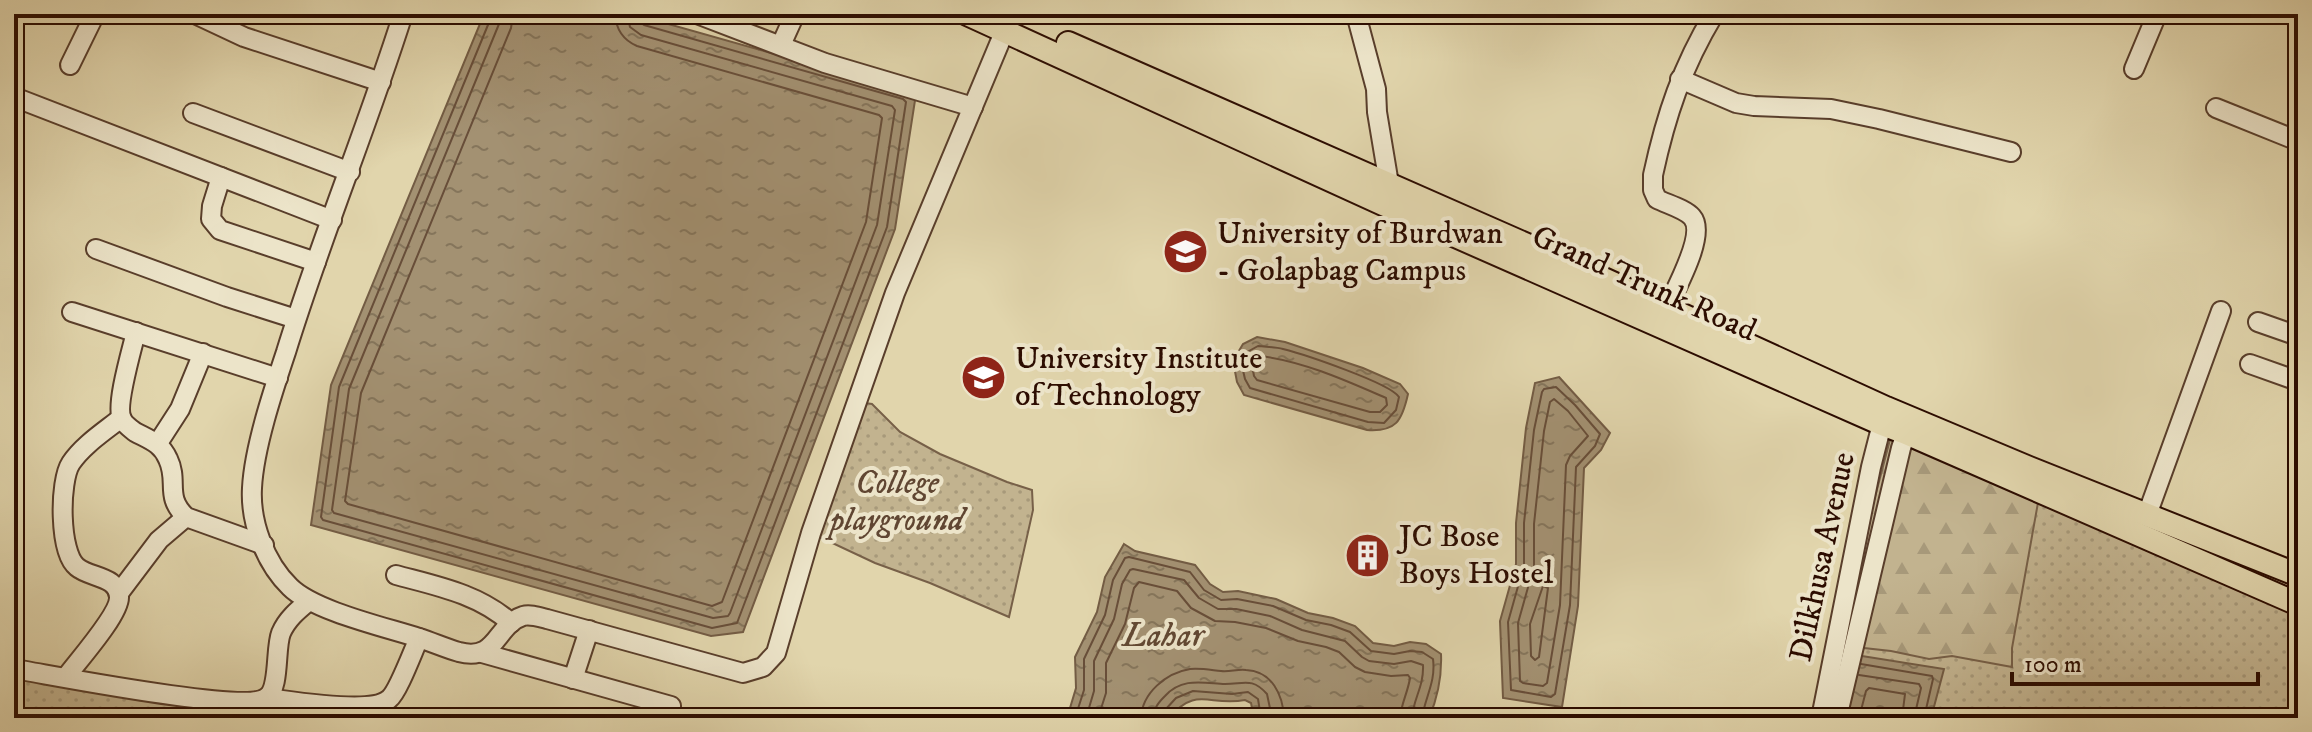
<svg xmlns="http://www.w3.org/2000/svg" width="2312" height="732" font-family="'IM FELL DW Pica',serif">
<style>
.grass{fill:url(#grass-dots);stroke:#776048;stroke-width:2}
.forest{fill:url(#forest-firs);stroke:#776048;stroke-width:2}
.water{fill:url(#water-ripples);stroke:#735c44;stroke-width:2}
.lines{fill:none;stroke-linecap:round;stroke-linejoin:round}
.shore{stroke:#684e39;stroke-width:2}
.minor-casing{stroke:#593e2b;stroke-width:22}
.major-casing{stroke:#2c0c00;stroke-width:26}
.minor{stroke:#ece4c9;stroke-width:18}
.major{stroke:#e1d5ac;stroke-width:22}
.labels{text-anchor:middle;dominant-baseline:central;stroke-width:8;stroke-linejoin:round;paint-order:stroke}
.poi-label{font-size:32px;fill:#2c0c00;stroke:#ece4c9;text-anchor:start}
.street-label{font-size:32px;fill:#2c0c00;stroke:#ece4c9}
.park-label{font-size:32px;font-style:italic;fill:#604632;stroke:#ece4c9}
.water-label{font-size:34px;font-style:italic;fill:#624833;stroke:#ece4c9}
</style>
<defs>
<pattern id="grass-dots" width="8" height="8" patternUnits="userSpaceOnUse" patternTransform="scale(2)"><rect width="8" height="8" fill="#c2b38f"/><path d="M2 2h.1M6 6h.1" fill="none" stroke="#a7997a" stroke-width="1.8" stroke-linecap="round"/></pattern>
<pattern id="forest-firs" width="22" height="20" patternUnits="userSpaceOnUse" patternTransform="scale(2)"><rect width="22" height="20" fill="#c2b38f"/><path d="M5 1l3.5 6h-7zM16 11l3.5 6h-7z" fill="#a7997a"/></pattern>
<pattern id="water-ripples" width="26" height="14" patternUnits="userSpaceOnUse" patternTransform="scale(2)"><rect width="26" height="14" fill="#a39172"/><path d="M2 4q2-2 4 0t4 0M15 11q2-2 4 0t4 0" fill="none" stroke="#85755b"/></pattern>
</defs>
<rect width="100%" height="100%" fill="#e1d5ac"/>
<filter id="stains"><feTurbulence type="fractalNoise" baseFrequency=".0025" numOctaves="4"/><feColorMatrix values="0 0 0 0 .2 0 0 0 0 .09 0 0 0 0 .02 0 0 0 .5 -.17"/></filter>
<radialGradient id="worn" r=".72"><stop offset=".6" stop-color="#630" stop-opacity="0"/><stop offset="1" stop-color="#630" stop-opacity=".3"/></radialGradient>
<g class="grass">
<path d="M865,403L872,404L900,432L940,454L1007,482L1032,490L1033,510L1009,617L930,583L875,563L811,533Z"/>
<path d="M1877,442L2298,595V718H1830Z"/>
<path d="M14,667L260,701L256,718H14Z"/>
</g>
<path class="forest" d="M1892,432L2039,497L2012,648V667L1952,656L1929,659L1891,651L1855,647V612L1859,558Z"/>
<g class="water">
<path d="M484,14H633L916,94L895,229L743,632L711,636L311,525L331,385Z"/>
<path d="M1257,337L1285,342L1363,368L1400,384L1408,394C1402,421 1396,432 1367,430L1244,395L1237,382L1233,361L1243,344Z"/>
<path d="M1559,377L1610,433L1601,450L1584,468L1578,606L1562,707L1503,698L1500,621L1516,564V523L1526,428L1535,383Z"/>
<path d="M1124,544L1135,551L1195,565L1210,584L1223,592L1238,591L1276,599L1308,613L1333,618L1355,626L1373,643L1394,646L1410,642L1426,644L1441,654C1442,678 1438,697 1429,718H1299L1296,716H1286L1283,718H1254L1251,703L1245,700C1209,707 1197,685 1169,718H1067L1076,688L1075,657L1097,612L1105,577Z"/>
<path d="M1843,653L1944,669L1931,718H1828Z"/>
</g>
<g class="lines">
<g class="shore">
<path d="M491,14L490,20L339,387L321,517L323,520L712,628L737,623L887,227L906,102L903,99L644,25L639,21L637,14"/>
<path d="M501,14L499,24L349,389L332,510L334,513L713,618L728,616L730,613L877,225L895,110L892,106L641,35L630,27L627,14"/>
<path d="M513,14L511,28L361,393L345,501L348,504L712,606L722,602L866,222L882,118L879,115L637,46C623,40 616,30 615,14"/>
<path d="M1258,346C1266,347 1275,347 1283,349C1303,354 1390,383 1399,397L1396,410L1384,423L1368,422L1250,388L1245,379L1241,362L1249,351Z"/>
<path d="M1260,356C1303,361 1347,381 1386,398L1387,405L1380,412H1370L1257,380L1254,376L1252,365L1256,358Z"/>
<path d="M1556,387L1575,405L1600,434L1595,446L1576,467L1570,605L1555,694L1551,697L1511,690L1508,622L1524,565V523L1534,430L1542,392L1544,389Z"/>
<path d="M1554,399L1568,411L1588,436L1570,456L1566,465L1560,605L1547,683L1543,686L1523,683L1520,681L1518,623L1534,566V524L1544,431L1550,402Z"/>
<path d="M1543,586L1548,588L1539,657L1535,660L1531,656L1530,624Z"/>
<path d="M1861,664L1932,676L1933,679L1924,718"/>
<path d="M1859,675L1919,684L1921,688L1914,718"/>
<path d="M1075,718L1084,690V659L1105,615L1113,580L1125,558L1129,557L1190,572L1204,590L1221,600L1237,599L1273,606L1306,620L1331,625L1350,632L1371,651L1394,654L1410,651L1422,652L1433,659C1436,682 1425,697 1422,718"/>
<path d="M1086,718L1094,691V661L1114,619L1122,584L1130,570L1133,569L1184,580L1199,598L1218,609H1236L1270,616L1302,630L1345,641L1362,657L1369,661L1394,664L1411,661L1423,665C1424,687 1413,699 1412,718"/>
<path d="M1098,718L1106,693V663L1125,624L1134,588L1139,582L1177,591L1191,608L1215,621L1235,622L1266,628L1298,641L1326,647L1339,652L1355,667L1365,672L1391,676L1408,675L1410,678C1408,692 1401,704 1400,718"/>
<path d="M1141,718C1142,693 1166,673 1190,669C1201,668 1211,670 1221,671C1230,672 1237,669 1246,670C1272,671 1283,695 1284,718"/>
<path d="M1153,718C1154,708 1158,703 1165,696C1182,677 1203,683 1225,684C1244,684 1252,677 1267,694L1272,718"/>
<path d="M1163,718L1165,710L1176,698L1193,691L1232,694L1248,692L1258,699L1261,718"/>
<path d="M1859,718L1866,691L1869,688L1905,694L1902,718"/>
</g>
<defs>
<g id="minor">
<path d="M195,14L244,37L381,82"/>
<path d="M403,14C367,128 321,238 286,352C273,391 254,448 252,488C250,522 265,563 290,587C314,611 385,627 419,638C432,642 445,648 459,652C498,662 495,625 523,616C530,614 539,617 547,619L743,673L763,667L776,653L811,533L895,293L1005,30"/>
<path d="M697,14L825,63L973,107"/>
<path d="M1356,14L1376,89L1377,112L1389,184L1387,194"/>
<path d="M781,45L795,14"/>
<path d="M70,65L95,14"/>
<path d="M2134,69L2157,14"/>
<path d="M1680,79L1736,103L1754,106L1831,109L1879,119L2011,152"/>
<path d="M14,97L332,220"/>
<path d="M2216,108L2298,141"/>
<path d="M193,113L350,172"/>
<path d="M221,177L212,206L211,219L220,230L316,262"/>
<path d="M96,249L227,297L296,319"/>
<path d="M1667,308C1675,290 1707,234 1692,217C1685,209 1667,204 1657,199L1653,190V175C1666,115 1682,67 1714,14"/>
<path d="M72,312L278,378"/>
<path d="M2258,322L2298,336"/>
<path d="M136,332C132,349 115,406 122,419C124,424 131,429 135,432C150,440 161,443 168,459C179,482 164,496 186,517L264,545"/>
<path d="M2250,364L2298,381"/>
<path d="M158,443L180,409L203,353"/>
<path d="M2147,515L2221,311"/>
<path d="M396,575C437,586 479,594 511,623"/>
<path d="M119,593L159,540L186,517"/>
<path d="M482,653L671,706"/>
<path d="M14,669C52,675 246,714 267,697C280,688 275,648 281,633C287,619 298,610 309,601"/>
<path d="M66,677C77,662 120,614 119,597C118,576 90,578 77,567C59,553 59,481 71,463C83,445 105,431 121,418"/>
<path d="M573,679L589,630"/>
<path d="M267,698C292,701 371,715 389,699C398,692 413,651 419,638"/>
<path d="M1821,718L1871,467L1885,412"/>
<path d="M1837,718L1901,448L1910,421"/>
</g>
<g id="major">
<path d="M967,14L1383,204L1882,424L1906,433L2298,604"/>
<path d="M1068,43L1586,271L1886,408L2029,468L2298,575"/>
</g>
</defs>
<use href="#minor" class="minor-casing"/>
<use href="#major" class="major-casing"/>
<use href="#minor" class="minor"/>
<use href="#major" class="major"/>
</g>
<defs>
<symbol id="university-disc" viewBox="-11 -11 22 22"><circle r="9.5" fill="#8f2418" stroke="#ece4c9"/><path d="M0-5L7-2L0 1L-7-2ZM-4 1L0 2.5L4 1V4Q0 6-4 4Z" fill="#fff"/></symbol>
<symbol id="building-disc" viewBox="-11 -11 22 22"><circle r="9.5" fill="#8f2418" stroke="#ece4c9"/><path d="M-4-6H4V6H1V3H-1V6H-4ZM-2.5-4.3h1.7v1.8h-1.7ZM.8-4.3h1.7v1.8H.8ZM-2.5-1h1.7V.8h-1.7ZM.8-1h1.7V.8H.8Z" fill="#fff"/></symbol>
</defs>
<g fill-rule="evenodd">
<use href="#university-disc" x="1160" y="226" width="51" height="51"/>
<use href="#university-disc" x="958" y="352" width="51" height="51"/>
<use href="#building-disc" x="1342" y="530" width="51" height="51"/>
</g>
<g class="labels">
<g class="poi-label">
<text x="1217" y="234">University of Burdwan<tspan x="1217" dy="37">- Golapbag Campus</tspan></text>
<text x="1015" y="359">University Institute<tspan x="1015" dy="37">of Technology</tspan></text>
<text x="1399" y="537">JC Bose<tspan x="1399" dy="37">Boys Hostel</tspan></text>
</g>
<g class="street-label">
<text transform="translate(1644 284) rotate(24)">Grand Trunk Road</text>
<text transform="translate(1823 557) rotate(-78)">Dilkhusa Avenue</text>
</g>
<g class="park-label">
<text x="897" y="484">College<tspan x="897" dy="37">playground</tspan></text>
</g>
<g class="water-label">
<text x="1163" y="636">Lahar</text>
</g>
</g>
<rect width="2312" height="732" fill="none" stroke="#e1d5ac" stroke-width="48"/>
<rect x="16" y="16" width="2280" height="700" fill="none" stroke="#2c0c00" stroke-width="4"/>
<rect x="24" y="24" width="2264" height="684" fill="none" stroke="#2c0c00" stroke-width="2"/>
<path d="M2012 672v12h246v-12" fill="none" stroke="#2c0c00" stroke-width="4"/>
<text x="2024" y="672" font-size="24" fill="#2c0c00" stroke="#ece4c9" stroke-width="6" paint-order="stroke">100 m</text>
<rect width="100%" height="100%" filter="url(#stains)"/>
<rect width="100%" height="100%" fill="url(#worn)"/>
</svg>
